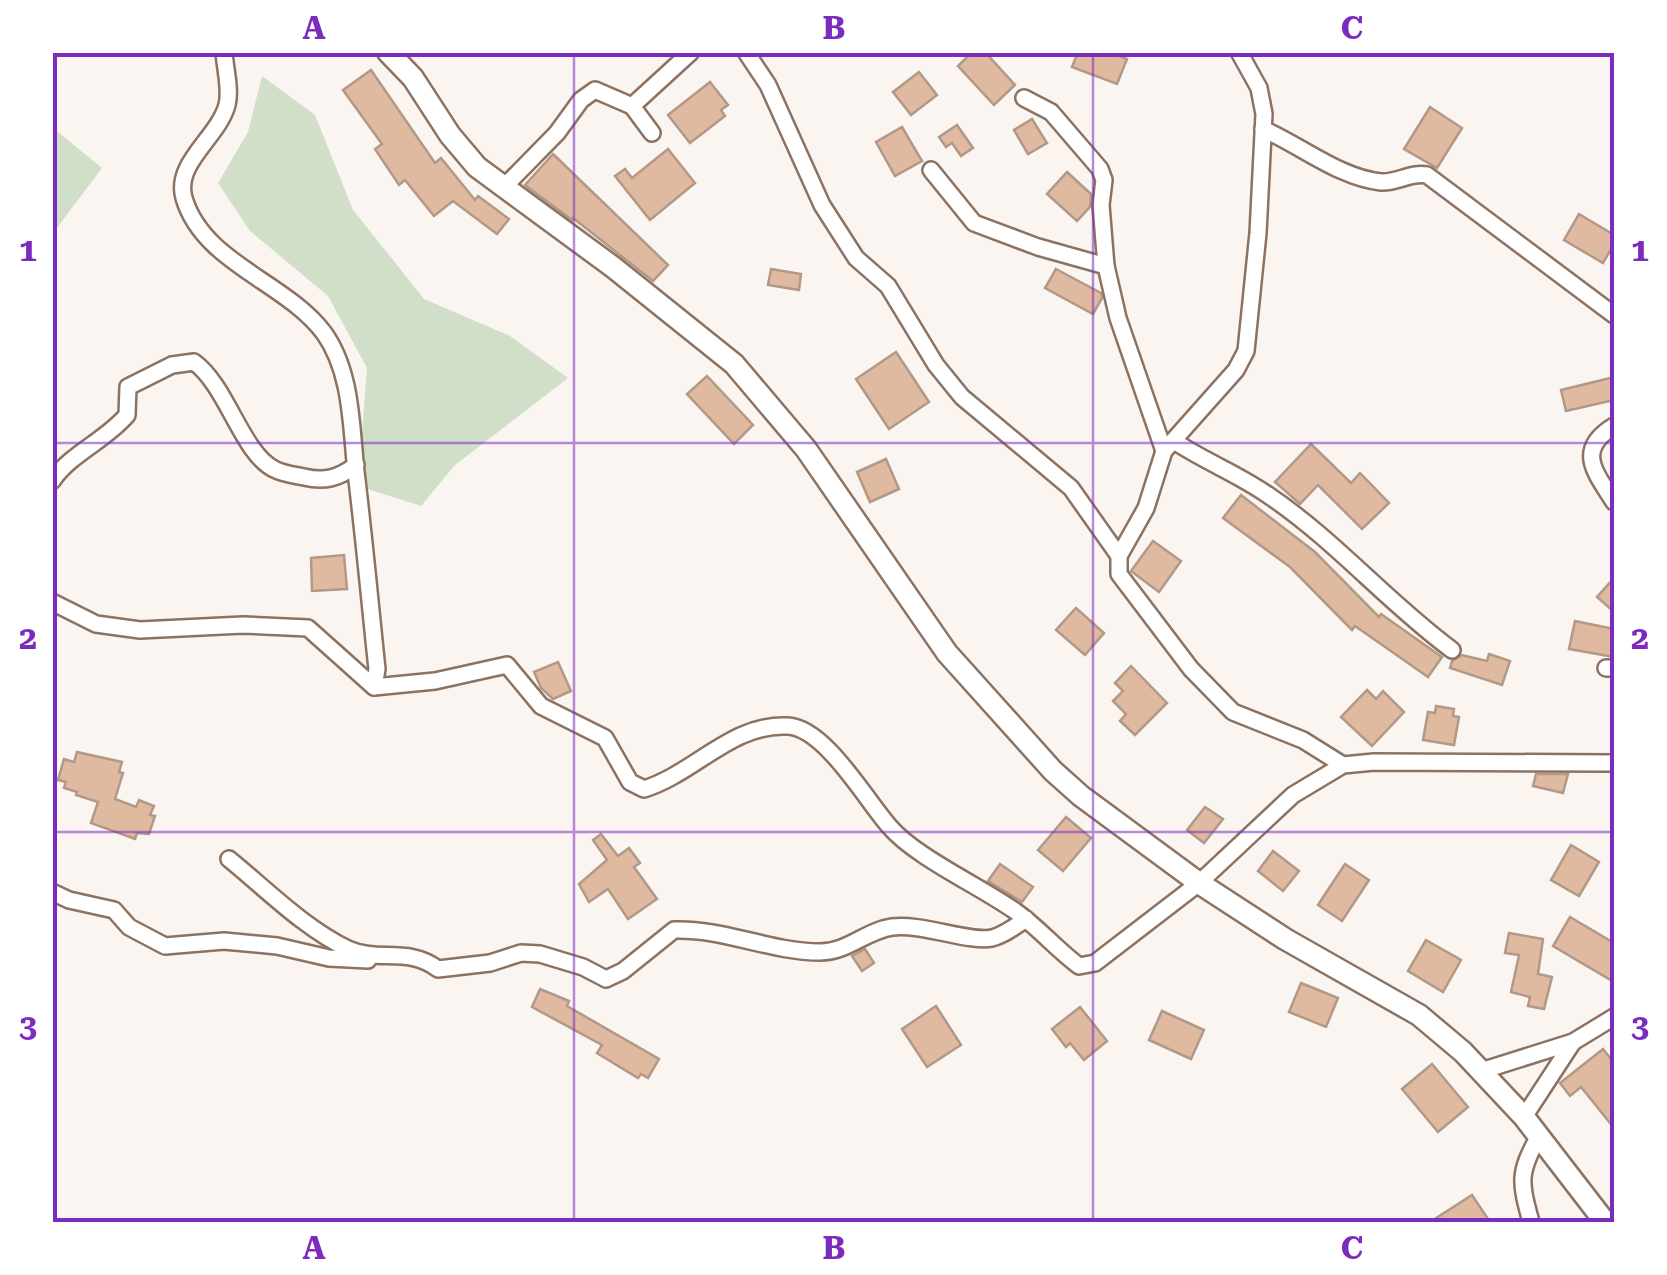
<svg xmlns="http://www.w3.org/2000/svg" width="1667" height="1275" font-family="'Roboto Serif',serif">
<style>
.green{fill:#d1dec8}
.building{fill:#dfbaa1;stroke:#b29886;stroke-width:2.5}
.lines{fill:none;stroke-linecap:round;stroke-linejoin:round}
.minor-casing{stroke:#8c7361;stroke-width:20}
.secondary-casing{stroke:#8c7361;stroke-width:25}
.minor{stroke:#fff;stroke-width:15}
.secondary{stroke:#fff;stroke-width:20}
.grid{fill:none;stroke:#7b2cbf;stroke-width:2.5;stroke-opacity:0.55}
.neatline{fill:none;stroke:#7b2cbf;stroke-width:4}
.grid-label{font-size:32px;text-anchor:middle;font-weight:bold;fill:#7b2cbf}
</style>
<rect width="100%" height="100%" fill="#fbf5f1"/>
<g class="green">
<path d="M262,76L315,115L353,210L424,299L510,336L568,378L455,465L421,506L358,486L367,368L328,296L250,231L218,183L248,132Z"/>
<path d="M53,128L102,168L53,233Z"/>
</g>
<g class="building">
<path d="M972,52H985L1015,85L994,105L958,66Z"/>
<path d="M1078,52H1109L1127,59L1117,84L1072,67Z"/>
<path d="M371,70L435,163L441,158L475,200L478,196L509,219L497,234L453,201L434,216L405,180L399,185L375,149L382,144L343,90Z"/>
<path d="M919,72L937,95L911,115L893,92Z"/>
<path d="M710,82L728,105L721,110L725,116L690,143L668,115Z"/>
<path d="M1430,107L1462,128L1437,168L1404,149Z"/>
<path d="M1032,119L1047,143L1028,154L1014,130Z"/>
<path d="M957,125L973,148L961,156L952,143L946,147L939,137Z"/>
<path d="M902,127L922,161L895,176L876,142Z"/>
<path d="M668,149L695,183L650,220L615,176L625,169L632,178Z"/>
<path d="M553,154L668,265L653,281L573,218L572,220L525,185Z"/>
<path d="M1067,172L1091,194L1090,207L1077,221L1047,194Z"/>
<path d="M1579,214L1614,235V244L1603,263L1564,240Z"/>
<path d="M771,269L801,274L799,290L768,285Z"/>
<path d="M1056,269L1101,293L1102,298L1093,314L1045,288Z"/>
<path d="M896,352L929,402L889,429L856,379Z"/>
<path d="M707,376L753,425L734,444L687,394Z"/>
<path d="M1614,377V400L1566,411L1561,390Z"/>
<path d="M1311,444L1351,483L1360,473L1389,503L1362,529L1318,485L1300,504L1275,482Z"/>
<path d="M886,459L899,489L870,502L857,472Z"/>
<path d="M1241,495L1315,552L1379,617L1381,614L1442,657L1428,677L1355,626L1352,630L1290,567L1223,518Z"/>
<path d="M1153,541L1181,561L1159,592L1131,571Z"/>
<path d="M344,555L347,589L312,591L311,558Z"/>
<path d="M1614,578V612L1597,597Z"/>
<path d="M1076,608L1104,633L1085,655L1056,630Z"/>
<path d="M1575,621L1614,629V657L1569,649Z"/>
<path d="M1489,654L1510,661L1502,685L1450,668L1452,661L1462,655L1487,661Z"/>
<path d="M558,662L571,691L553,699L541,688L534,672Z"/>
<path d="M1131,666L1167,703L1135,735L1120,721L1126,714L1113,701L1123,691L1115,683Z"/>
<path d="M1367,690L1376,699L1383,691L1404,712L1372,746L1341,717Z"/>
<path d="M1436,706L1454,709L1453,716L1459,717L1454,745L1423,740L1428,712L1435,713Z"/>
<path d="M77,752L122,762L119,772L123,773L115,799L136,807L139,800L154,806L150,815L155,816L149,834L137,833L135,839L91,823L98,802L76,795L77,792L64,788L66,782L58,780L64,759L74,762Z"/>
<path d="M1536,774H1568L1563,793L1533,786Z"/>
<path d="M1205,807L1223,819L1204,843L1187,830Z"/>
<path d="M1066,817L1091,838L1063,871L1038,850Z"/>
<path d="M601,834L618,856L629,848L640,863L634,867L657,899L628,919L608,889L589,902L579,884L607,860L593,840Z"/>
<path d="M1571,845L1599,862L1579,896L1551,880Z"/>
<path d="M1273,851L1299,871L1283,891L1258,871Z"/>
<path d="M1000,864L1033,887L1022,902L988,881Z"/>
<path d="M1345,864L1369,880L1342,921L1318,905Z"/>
<path d="M1570,917L1614,943V982L1553,946Z"/>
<path d="M1509,933L1543,939L1538,974L1552,977L1544,1009L1528,1006L1530,997L1511,992L1519,955L1505,953Z"/>
<path d="M1426,940L1461,960L1443,992L1408,971Z"/>
<path d="M865,949L874,963L862,971L852,956Z"/>
<path d="M1301,983L1338,998L1326,1027L1289,1012Z"/>
<path d="M540,989L569,1001L567,1006L659,1059L648,1078L641,1074L638,1078L597,1053L602,1045L532,1007Z"/>
<path d="M936,1006L961,1045L927,1067L902,1029Z"/>
<path d="M1080,1007L1107,1041L1084,1060L1070,1043L1066,1047L1052,1029Z"/>
<path d="M1162,1011L1204,1030L1191,1059L1149,1040Z"/>
<path d="M1603,1049L1614,1063V1128L1581,1087L1570,1096L1560,1083Z"/>
<path d="M1432,1064L1468,1107L1438,1132L1402,1089Z"/>
<path d="M1472,1195L1490,1222H1430Z"/>
</g>
<g class="lines">
<defs>
<g id="minor">
<path d="M224,52C225,68 231,90 227,105C218,138 174,163 184,198C203,263 286,282 324,333C352,372 351,426 356,472C364,537 370,603 377,669L374,687"/>
<path d="M746,52L768,85L822,205L856,258L888,286L936,365L962,397L1071,488L1119,556"/>
<path d="M1239,52L1259,88L1264,114L1258,233L1246,351L1236,370L1164,451L1146,508L1119,556V574L1191,669L1233,712L1303,740L1343,765"/>
<path d="M1024,98L1051,112L1100,169L1104,180L1101,205L1106,266L1118,318L1164,451"/>
<path d="M632,106L691,52"/>
<path d="M1263,129C1300,145 1340,178 1381,182C1398,183 1410,172 1427,175L1614,315"/>
<path d="M931,170L974,223L1038,247L1106,266"/>
<path d="M504,187L557,133L581,100L595,90L632,106L652,133"/>
<path d="M1614,426C1575,450 1595,472 1614,502"/>
<path d="M1174,441C1204,461 1238,474 1268,495C1335,540 1387,602 1452,650"/>
<path d="M52,481C71,453 105,441 127,415L128,387L172,365L194,362C227,386 242,453 274,469C283,474 295,475 304,477C325,482 339,478 356,465"/>
<path d="M52,602L96,624L140,630L243,625L308,628L374,687L435,681L507,665L541,706L605,738L630,782L644,789C695,773 732,723 788,726C825,728 866,800 889,826C915,857 980,886 1015,911C1038,927 1056,949 1079,966L1095,963L1199,883L1293,795L1343,765L1374,762L1614,763"/>
<path d="M1606,668H1614"/>
<path d="M229,859C266,889 304,928 348,949C379,963 407,946 438,969L490,963L521,953L540,954L583,967L606,979L623,971L674,930C723,928 770,952 820,952C848,952 865,931 892,927C922,923 970,943 992,938C1004,935 1016,926 1026,919"/>
<path d="M52,892L69,900L114,910L129,927L165,946L224,941L277,946L329,958L368,960"/>
<path d="M1481,1071L1573,1042L1614,1017"/>
<path d="M1524,1117L1573,1042"/>
<path d="M1531,1222C1520,1182 1518,1173 1539,1136"/>
</g>
<path id="secondary" d="M388,52L413,78L450,135L477,167L613,267L734,364L806,449L947,653L1053,771L1081,796L1199,883L1285,939L1419,1015L1463,1052L1524,1117L1605,1222"/>
</defs>
<use href="#minor" class="minor-casing"/>
<use href="#secondary" class="secondary-casing"/>
<use href="#minor" class="minor"/>
<use href="#secondary" class="secondary"/>
</g>
<path class="grid" d="M574,52V1222M1093,52V1222M52,443H1614M52,832H1614"/>
<rect width="1667" height="1275" fill="none" stroke="#ffffff" stroke-width="110"/>
<rect x="55" y="55" width="1557" height="1165" class="neatline"/>
<g class="grid-label">
<text x="314" y="39">A</text>
<text x="834" y="39">B</text>
<text x="1352" y="39">C</text>
<text x="28" y="261">1</text>
<text x="1640" y="261">1</text>
<text x="28" y="649">2</text>
<text x="1640" y="649">2</text>
<text x="28" y="1037">3</text>
<text x="1640" y="1037">3</text>
<text x="314" y="1259">A</text>
<text x="834" y="1259">B</text>
<text x="1352" y="1259">C</text>
</g>
</svg>
